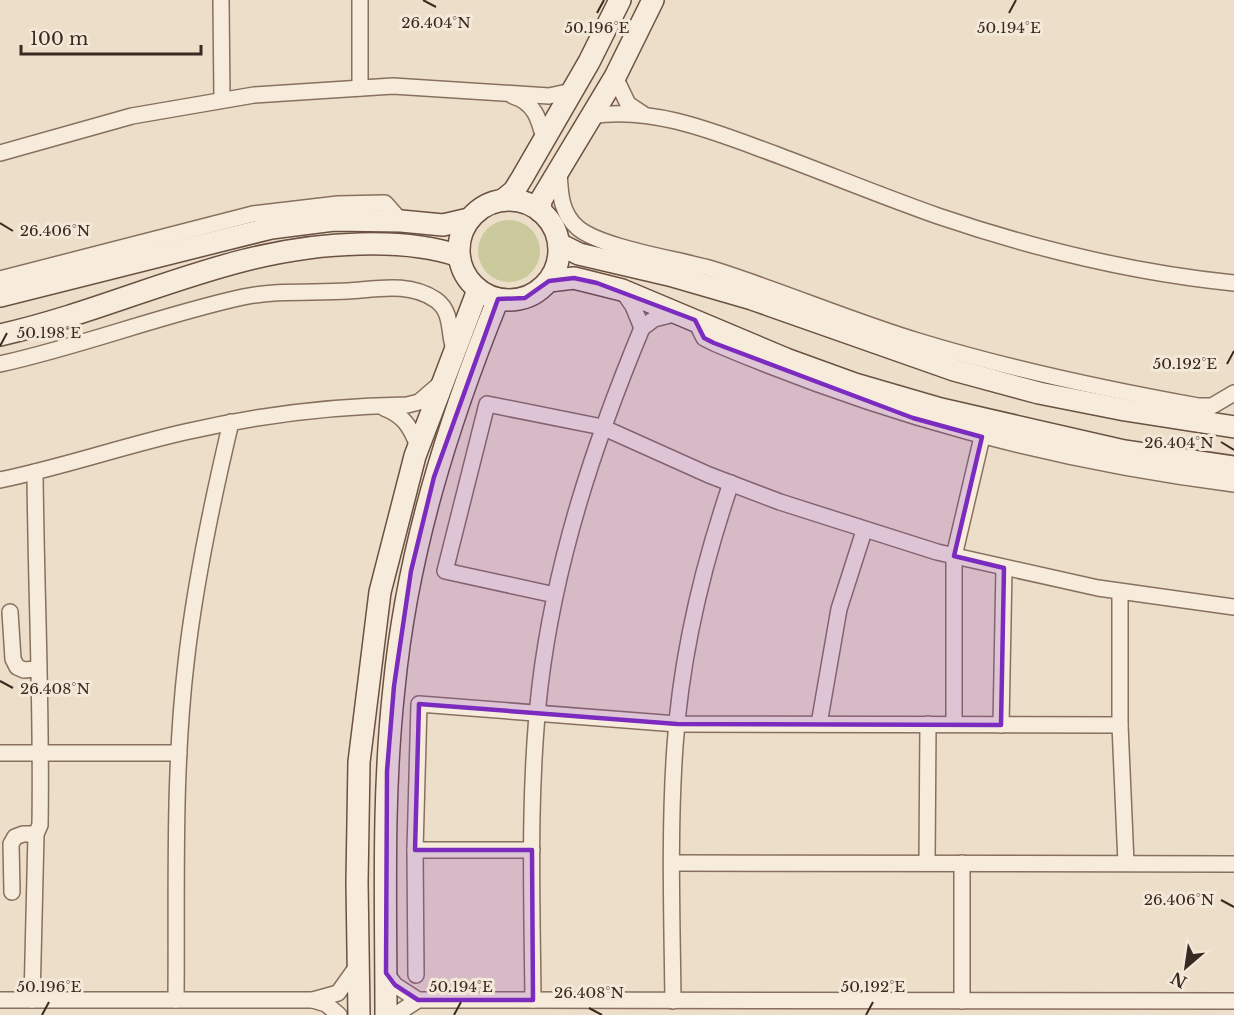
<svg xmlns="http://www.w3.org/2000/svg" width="1234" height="1015" font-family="'Libre Baskerville',serif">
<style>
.green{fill:#caca9d}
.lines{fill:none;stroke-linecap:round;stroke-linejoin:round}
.minor-casing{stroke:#88705e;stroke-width:18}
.secondary-casing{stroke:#6a5141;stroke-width:24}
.minor{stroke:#f7ecdc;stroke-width:15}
.secondary{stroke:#f7ecdc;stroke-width:21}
.marked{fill:#7b2cbf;fill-opacity:0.2;stroke:#7b2cbf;stroke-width:4.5;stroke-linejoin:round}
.ticks{fill:none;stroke:#392a21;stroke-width:2}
.ticks-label{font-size:15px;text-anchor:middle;fill:#392a21;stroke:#f4e9d8;stroke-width:6;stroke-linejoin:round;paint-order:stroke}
</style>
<rect width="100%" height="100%" fill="#eddec9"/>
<circle class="green" cx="509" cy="251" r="31"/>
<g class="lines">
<defs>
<g id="minor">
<path d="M221,0L222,100"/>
<path d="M615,77L628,104L643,114"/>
<path d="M360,88V0"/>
<path d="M513,96C535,103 539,119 544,139"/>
<path d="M591,116C654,105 722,135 780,156C833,176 884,197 938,216C1032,248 1134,273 1234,283"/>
<path d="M0,153L132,116L254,95L393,86L549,96L572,91"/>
<path d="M559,170C560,191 560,213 578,228C602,248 678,259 712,269C782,291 849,320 918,341C1010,369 1103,389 1198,406H1212L1234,393"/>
<path d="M0,279L253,214L338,204L385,203L401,221"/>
<path d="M622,290L633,306L642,328"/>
<path d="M695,320L704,338L714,343C883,415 1051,461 1234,484"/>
<path d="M0,364C82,346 161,315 243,297C276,290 314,293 348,291C378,289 410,282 436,300C453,312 448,333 454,349"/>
<path d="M384,408C404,416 410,426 418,446"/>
<path d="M0,480C63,467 123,446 185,432C258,415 332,406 407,405L419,402L441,383"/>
<path d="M1120,592V725L1126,863"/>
<path d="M555,595L445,571L487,404L602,427L709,475L780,502L937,552L1098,588L1234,607"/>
<path d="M10,612L13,659L17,667L24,670L37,669"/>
<path d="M819,724L839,609L864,531"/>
<path d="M954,724V556L982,437"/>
<path d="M1001,725L1004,568"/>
<path d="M0,753H179"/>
<path d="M415,850H532"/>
<path d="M672,863L1234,864"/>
<path d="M927,863L928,724"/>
<path d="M12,892L11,844L15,837L23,834H36"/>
<path d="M386,973L395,985L418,1000"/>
<path d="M416,975L415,850L419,704L677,724L1120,725"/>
<path d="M0,1000H313L338,993L358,965"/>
<path d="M32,1000L36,834L40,825C42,707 36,590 35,472"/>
<path d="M176,1000C177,888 173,775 186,663C195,582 212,502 231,422"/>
<path d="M313,1000L326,1004L339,1015"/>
<path d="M533,1000C532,896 528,790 540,686C555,561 594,444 642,328L654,319L678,313"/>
<path d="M673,1001C672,916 669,830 675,746C681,656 702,568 731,483"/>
<path d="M962,1001V863"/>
<path d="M395,1015L418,1000L1234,1001"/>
</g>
<g id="secondary">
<circle cx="509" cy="250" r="50"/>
<path d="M503,200L514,191L522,178L589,62L620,0"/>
<path d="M540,211L541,200L615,77L653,0"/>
<path d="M559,244L579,254L669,275L752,299L954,370L1039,393L1125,410L1234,427"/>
<path d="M549,281L574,278L622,290L786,359L855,384L941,409L1124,451L1234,467"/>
<path d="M0,296L271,228L334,220L401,221L443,225L469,219"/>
<path d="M0,335C125,307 230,246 360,244C394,243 427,245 459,256"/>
<path d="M359,1015L357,882L359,762L380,592L415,456L478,290"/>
<path d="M386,1015C386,906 382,797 394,688C407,553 447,425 498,299"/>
</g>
</defs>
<use href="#minor" class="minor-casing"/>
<use href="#secondary" class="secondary-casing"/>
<use href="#minor" class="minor"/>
<use href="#secondary" class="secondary"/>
</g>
<path class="marked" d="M574,278L597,283L695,320L704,338L714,343L913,418L982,437L954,556L1004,568L1001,725L677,724L419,704L415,850H532L533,1000H418L395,985L386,973L387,771L394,686L411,571L434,477L498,299L525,298L549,281Z"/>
<path class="ticks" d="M423,0L436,7M597,13L604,0M1009,13L1016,0M0,223L13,231M0,346L7,333M1227,364L1234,351M1221,442L1234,450M0,681L13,688M1221,900L1234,907M589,1008L602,1015M42,1015L49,1002M454,1015L461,1002M866,1015L873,1002"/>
<g class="ticks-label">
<text x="436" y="28">26.404°N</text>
<text x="597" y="33">50.196°E</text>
<text x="1009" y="33">50.194°E</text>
<text x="55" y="236">26.406°N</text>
<text x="49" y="338">50.198°E</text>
<text x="1185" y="369">50.192°E</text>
<text x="1179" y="448">26.404°N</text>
<text x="55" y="694">26.408°N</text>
<text x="1179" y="905">26.406°N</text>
<text x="49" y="992">50.196°E</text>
<text x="461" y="992">50.194°E</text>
<text x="873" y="992">50.192°E</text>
<text x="589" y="998">26.408°N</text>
</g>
<g transform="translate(1186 967) rotate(209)" stroke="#f4e9d8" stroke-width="4.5" paint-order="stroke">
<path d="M0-4.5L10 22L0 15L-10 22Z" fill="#392a21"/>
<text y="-9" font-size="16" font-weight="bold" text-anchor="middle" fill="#392a21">N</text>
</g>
<path d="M21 45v9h180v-9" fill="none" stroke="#392a21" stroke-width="3"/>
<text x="30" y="45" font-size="18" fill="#392a21" stroke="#f4e9d8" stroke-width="4.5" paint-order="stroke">100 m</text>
</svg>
